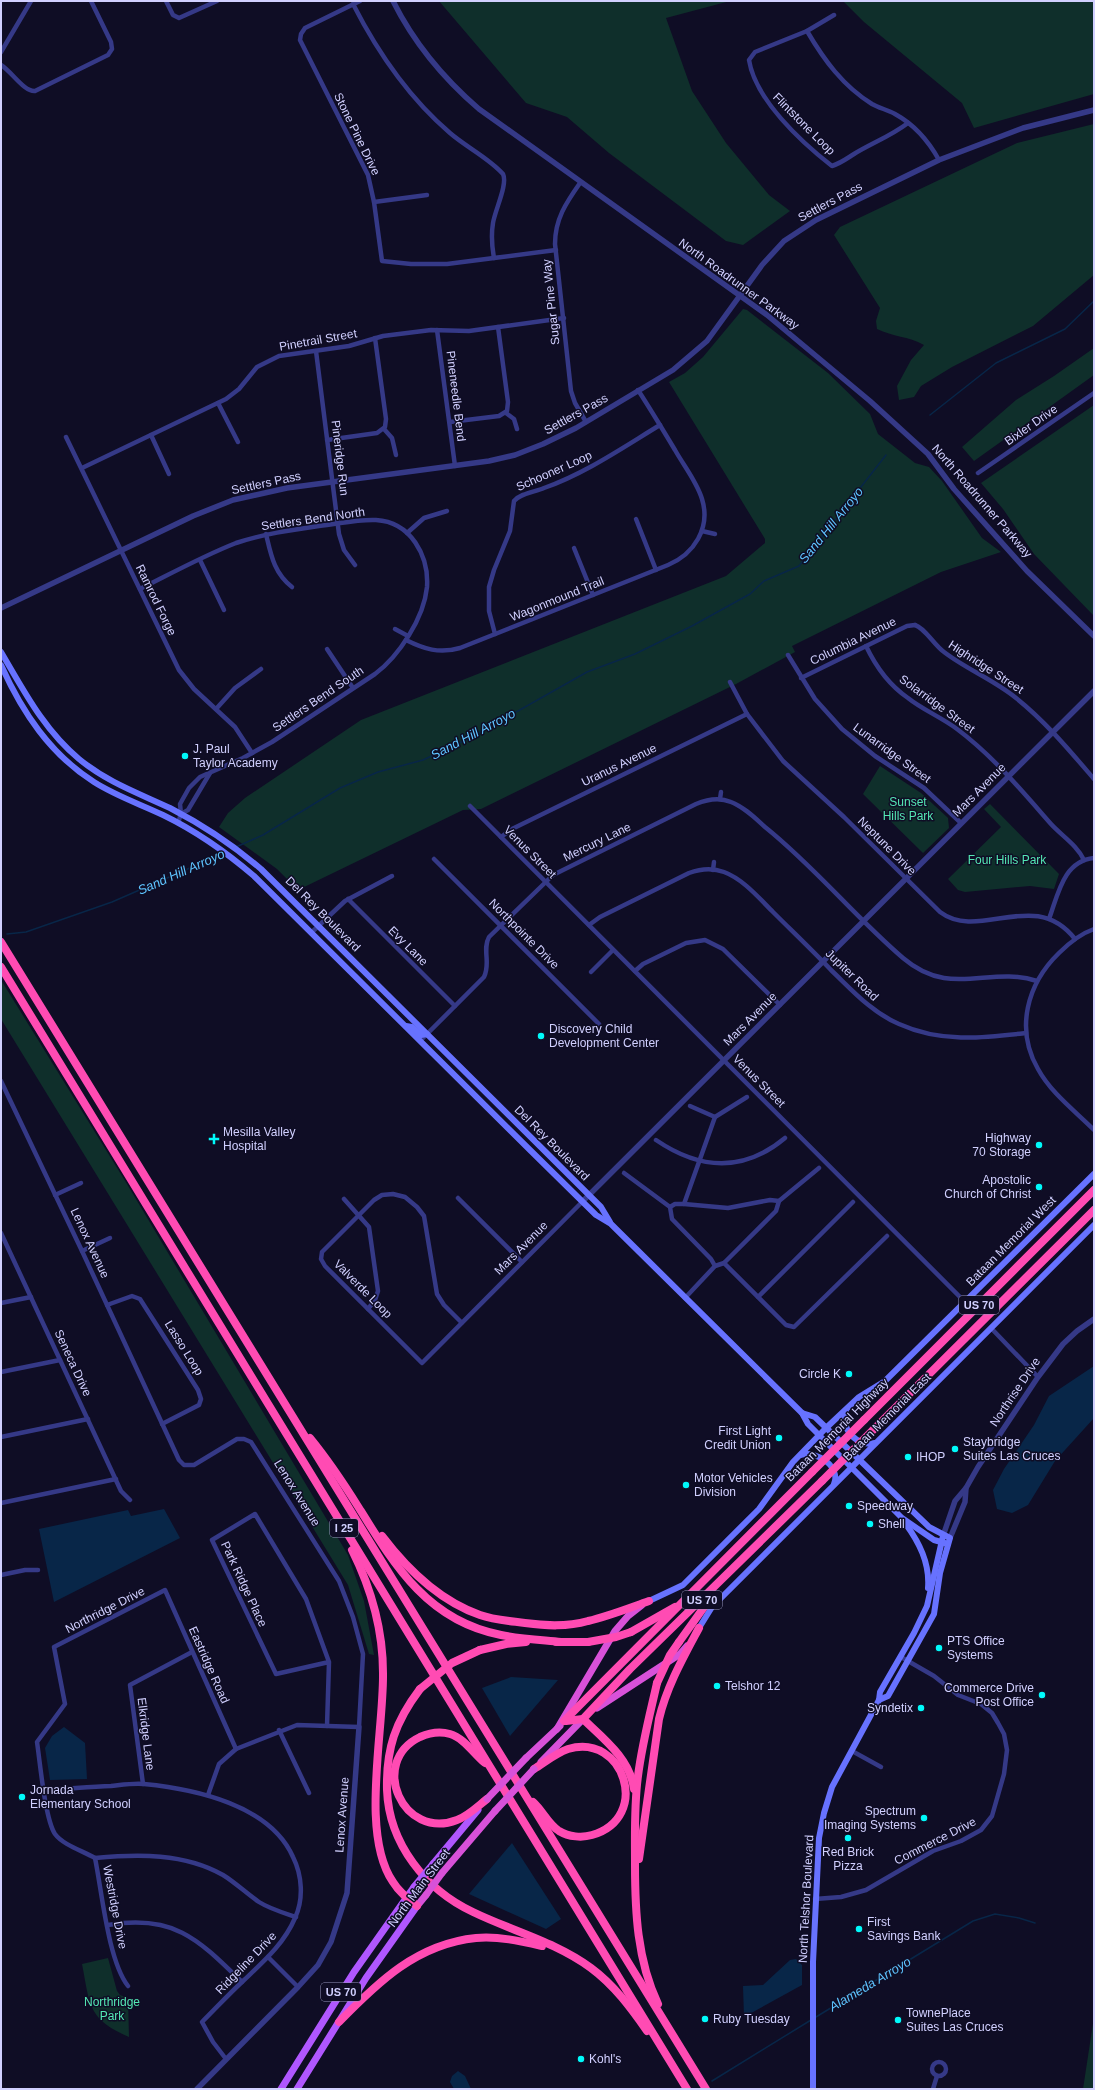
<svg xmlns="http://www.w3.org/2000/svg" width="1095" height="2090" font-family="Helvetica,sans-serif">
<style>
.green{fill:#0f2f2b}
.water{fill:#082648}
.lines{fill:none;stroke-linecap:round;stroke-linejoin:round}
.stream{stroke:#082648;stroke-width:1.5}
.minor{stroke:#353987;stroke-width:4.5}
.tertiary{stroke:#353987;stroke-width:5.5}
.secondary{stroke:#6772ff;stroke-width:6}
.primary{stroke:#b057ff;stroke-width:7}
.trunk{stroke:#d851d9;stroke-width:7}
.motorway{stroke:#ff4bb3;stroke-width:8}
.primary-bridge{stroke:#b057ff;stroke-width:7}
.trunk-bridge{stroke:#d851d9;stroke-width:7}
.motorway-bridge{stroke:#ff4bb3;stroke-width:8}
.poi-dot{fill:#00fafb;stroke:#0f0d25;stroke-width:1.5}
.labels{text-anchor:middle;dominant-baseline:central;stroke-width:3;stroke-linejoin:round;paint-order:stroke}
.shield{fill:#0f0d25;stroke:#9796be;stroke-width:1}
.shield-label{font-size:11px;font-weight:bold;fill:#d1d0ff}
.street-label{font-size:12px;fill:#d1d0ff;stroke:#0f0d25}
.poi-label{font-size:12px;fill:#d1d0ff;stroke:#0f0d25;text-anchor:start}
.park-label{font-size:12px;fill:#54e7b4;stroke:#0f0d25}
.water-label{font-size:13px;font-style:italic;fill:#5ec4ff;stroke:#0f0d25}
</style>
<rect width="100%" height="100%" fill="#0f0d25"/>
<g class="green">
<path d="M439,1H730L666,18L692,91L726,143L769,195L790,211L743,245L726,241L609,153L567,117L526,103Z"/>
<path d="M843,1H1094V94L974,128L962,103L864,22Z"/>
<path d="M1094,124V275L1033,326L952,367L921,386L914,397L899,400L897,386L911,360L924,345C908,336 893,337 877,329L876,321L880,308L834,235L840,227L1017,143Z"/>
<path d="M743,309L747,310L828,373L870,414L878,434L915,463L929,467L942,481L982,538L1001,552L941,572L792,646L795,652L736,684L481,809L463,810L298,890L277,869L219,827L228,813L245,798L361,720L726,576L765,543V539L669,382L685,373L703,357Z"/>
<path d="M1094,348V375L974,461L962,447L1016,400L1054,376Z"/>
<path d="M1094,405V616L1034,554L1003,509L981,483Z"/>
<path d="M880,766L921,793L948,818L949,828L923,853L863,794Z"/>
<path d="M990,804L1059,874L1054,889L1030,886L965,892L958,890L948,879L1001,827L984,809Z"/>
<path d="M1,980L127,1184L348,1555L364,1601L374,1655L369,1654L348,1585L1,1019Z"/>
<path d="M108,1958L117,1991L120,1995L128,1998L129,2037C87,2019 90,2004 82,1964Z"/>
<path d="M1094,2017V2089H1083Z"/>
</g>
<g class="water">
<path d="M1094,1366V1418L1055,1461L1028,1505L1012,1513L997,1509L993,1490L1004,1469L1034,1425L1049,1396Z"/>
<path d="M164,1509L180,1538L54,1602L39,1529L128,1510L131,1516Z"/>
<path d="M511,1677L558,1680L510,1736L482,1688Z"/>
<path d="M64,1727L85,1743L87,1779L50,1780L45,1748L52,1736Z"/>
<path d="M512,1843L561,1919L546,1929L469,1894Z"/>
<path d="M796,1959L802,1965V1985L744,2017L743,1986L763,1985L790,1960Z"/>
<path d="M458,2071L465,2076L471,2089H454L450,2082L452,2076Z"/>
</g>
<g class="lines">
<g class="stream">
<path d="M930,415L996,363L1065,329L1094,301"/>
<path d="M236,847L263,835L340,788L378,772L423,760L470,738L587,672L635,654L692,626L750,594L764,581L799,566L886,455"/>
<path d="M7,934L26,932L112,902L222,854"/>
<path d="M816,2017L973,1921L995,1914L1019,1918L1035,1923"/>
<path d="M712,2081L811,2020"/>
</g>
<g class="minor">
<path d="M166,1L173,15L179,18L217,1"/>
<path d="M360,1L305,28L301,34L300,40L368,175L374,202L382,261L411,264H447L556,250"/>
<path d="M353,4C378,53 408,97 450,133C466,147 489,158 503,174C508,184 495,210 493,223C491,235 492,247 494,258"/>
<path d="M834,15L807,31L755,52L749,60C755,99 801,142 832,166C841,163 846,159 854,154C872,143 891,136 908,123"/>
<path d="M807,31C824,60 843,86 872,104C879,108 888,110 895,114C915,125 928,140 939,160"/>
<path d="M1,52L31,1"/>
<path d="M1,65C12,72 24,92 35,91L108,55L112,49L111,42L91,1"/>
<path d="M580,183C566,203 555,219 555,244L571,391L575,403L586,422"/>
<path d="M374,202L427,195"/>
<path d="M437,330L455,466"/>
<path d="M316,351L339,534L344,550L355,565"/>
<path d="M218,403L238,442"/>
<path d="M506,413L514,419L517,429"/>
<path d="M450,422L499,416L507,411L508,402L498,327"/>
<path d="M384,429L392,438L396,455"/>
<path d="M151,435L169,474"/>
<path d="M66,437L179,670L194,689L235,727L252,753"/>
<path d="M327,440L377,433L385,427L386,419L375,338"/>
<path d="M82,468L226,399L239,389L257,367L279,356L349,346L383,336L431,330L469,331L564,318"/>
<path d="M978,473L1094,393"/>
<path d="M636,519L656,570"/>
<path d="M702,531L715,534"/>
<path d="M407,533L424,518L447,511"/>
<path d="M266,534C271,555 274,573 292,587"/>
<path d="M574,548L593,595"/>
<path d="M200,560L224,610"/>
<path d="M140,589C172,573 203,556 236,543C263,534 291,530 319,526C338,524 358,519 376,520C411,522 429,556 427,587C424,618 399,656 375,674L272,742L243,758L200,777L189,788L180,804L181,814L178,823"/>
<path d="M915,625C925,628 934,645 944,652C966,669 994,680 1016,698C1045,721 1070,751 1094,779"/>
<path d="M395,629L408,636"/>
<path d="M495,634L489,611V587L494,570L510,531L514,501C521,493 535,492 544,488C586,473 622,448 660,425"/>
<path d="M406,640C424,649 439,654 460,648L668,565C694,554 711,528 702,499C697,482 684,466 675,450C663,430 651,410 638,390"/>
<path d="M866,646C876,667 889,685 908,698C923,710 941,717 957,729C993,756 1022,791 1051,824C1062,836 1077,845 1084,860"/>
<path d="M327,649L353,688"/>
<path d="M788,655L815,699L842,729L875,756L924,788L961,823"/>
<path d="M801,678L907,626L915,625"/>
<path d="M730,682L747,714L783,761L844,817L940,912C980,942 1034,887 1075,939"/>
<path d="M216,709L235,688L261,669"/>
<path d="M720,799L721,792"/>
<path d="M470,806L965,1302"/>
<path d="M181,814L188,810L210,773"/>
<path d="M501,837L512,829L747,714"/>
<path d="M434,859L599,1024"/>
<path d="M713,870L714,862"/>
<path d="M348,899L455,1006"/>
<path d="M1049,919C1058,895 1063,861 1094,858"/>
<path d="M589,925L600,917L689,873C700,869 713,868 724,872C743,879 759,898 773,912C792,931 812,950 831,970C852,990 871,1012 899,1024C941,1043 982,1038 1026,1033"/>
<path d="M1094,929C1080,934 1070,942 1059,953C1027,984 1015,1029 1038,1069C1051,1093 1075,1111 1094,1130"/>
<path d="M312,932L345,901L392,876"/>
<path d="M635,971L643,964L686,943L705,940L723,949L780,1005"/>
<path d="M591,972L613,950"/>
<path d="M420,1041L484,977C491,963 482,950 489,937L553,875L696,804C708,799 719,797 731,802C744,807 755,818 765,827C815,867 855,917 903,958C951,999 989,965 1037,981"/>
<path d="M1,1081L82,1251L179,1460L184,1465H194L237,1439H244L251,1442L339,1581L353,1617L363,1654L359,1727L297,1725L236,1749L219,1764L208,1795"/>
<path d="M690,1106L715,1117"/>
<path d="M656,1140C700,1170 743,1173 785,1138"/>
<path d="M624,1173L670,1207L672,1219L711,1259L715,1266"/>
<path d="M55,1195L81,1183"/>
<path d="M458,1198L522,1262"/>
<path d="M344,1199L369,1227L378,1291L375,1300L368,1309"/>
<path d="M684,1204L728,1208L770,1200L779,1201"/>
<path d="M670,1207L675,1204H684L715,1117L747,1097"/>
<path d="M1,1233L121,1491L130,1500"/>
<path d="M82,1251L110,1238"/>
<path d="M724,1263L786,1325L794,1327L887,1236"/>
<path d="M758,1297L853,1202"/>
<path d="M685,1298L715,1266L724,1263L776,1211L779,1201L819,1168"/>
<path d="M1,1303L31,1297"/>
<path d="M107,1305L132,1296L140,1299L198,1390L201,1399L199,1405L162,1424"/>
<path d="M462,1323L444,1305L437,1294L424,1216L417,1207L405,1197L393,1194L382,1195L374,1200L322,1252L321,1259L325,1266L422,1363L582,1202"/>
<path d="M991,1328L1038,1377"/>
<path d="M1,1372L60,1360"/>
<path d="M1,1437L88,1419"/>
<path d="M1,1503L116,1479"/>
<path d="M1,1575L25,1570H38"/>
<path d="M327,1726L329,1662L306,1599L255,1514L212,1540L276,1674L329,1662"/>
<path d="M279,1730L309,1793"/>
<path d="M852,1751L881,1767"/>
<path d="M143,1784L130,1685L192,1652"/>
<path d="M44,1790C66,1789 88,1787 111,1786C121,1785 133,1783 144,1784C195,1789 270,1805 293,1857C302,1875 304,1899 295,1918C284,1944 263,1962 243,1981C229,1994 216,2008 202,2022L213,2042L226,2059"/>
<path d="M95,1858C138,1854 184,1853 223,1875C236,1883 247,1894 259,1902C270,1909 284,1913 296,1917"/>
<path d="M815,1899L841,1897L866,1890L933,1851L961,1841L981,1830L992,1816L1004,1774L1007,1750L1004,1734L998,1723L992,1713L981,1704L958,1695L934,1676L901,1657"/>
<path d="M108,1925C174,1914 198,1939 242,1982"/>
<path d="M268,1957L298,1987"/>
<path d="M128,1986C108,1960 102,1892 95,1858C83,1851 63,1845 55,1834C45,1819 40,1762 37,1742L65,1704L54,1647L165,1590L236,1749"/>
<circle cx="939" cy="2069" r="7"/>
<path d="M933,2089L937,2076"/>
</g>
<g class="tertiary">
<path d="M393,1C414,43 443,78 479,109L767,315L870,401L928,454L954,489L1027,571L1094,636"/>
<path d="M1,608L193,516L233,500L287,488L489,461L515,455L543,444L576,428L673,370L707,341L762,265L784,241L816,220L939,160L1023,128L1094,110"/>
<path d="M582,1202L1094,691"/>
<path d="M943,1536L955,1501L966,1488L978,1467L1038,1377L1063,1344L1077,1331L1094,1319"/>
<path d="M950,1538L965,1502L966,1488"/>
<path d="M197,2089L298,1987L318,1965L331,1942L347,1893L359,1727"/>
</g>
<g class="secondary">
<path d="M1,652C24,691 44,730 79,759C107,782 138,793 170,808C203,825 233,845 261,869L601,1207L610,1222"/>
<path d="M1,665C22,712 50,754 94,782C116,796 140,804 163,815C196,831 226,852 254,876L531,1151L596,1215L611,1224L802,1413L808,1424L902,1518L934,1540L948,1544"/>
<path d="M406,1026L412,1027L421,1035L427,1034"/>
<path d="M846,1412C839,1428 858,1448 875,1443"/>
<path d="M802,1413L815,1417L929,1527L950,1538L940,1573L934,1614L888,1696L879,1700"/>
<path d="M801,1455C817,1450 841,1467 834,1484"/>
<path d="M905,1523C919,1542 930,1563 928,1588"/>
<path d="M649,1601L683,1585L759,1509L793,1462L826,1428L859,1397L885,1381L1094,1174"/>
<path d="M699,1628L712,1607L1094,1225"/>
<path d="M813,2089V1962L819,1838L824,1813L832,1787L879,1700L880,1692L914,1633L927,1606L943,1536"/>
</g>
<g class="primary">
<path d="M433,1864L478,1810"/>
<path d="M281,2089L354,1972L414,1887"/>
<path d="M297,2089L366,1978L417,1906"/>
</g>
<g class="trunk">
<path d="M597,1708L680,1654L687,1646"/>
<path d="M557,1729L615,1631L628,1616L642,1605"/>
<path d="M526,1758L560,1726"/>
<path d="M541,1762L584,1718"/>
<path d="M442,1873L495,1811"/>
<path d="M417,1906L426,1895"/>
</g>
<g class="motorway">
<path d="M1,942L706,2089"/>
<path d="M1,967L687,2089"/>
<path d="M864,1420L1094,1190"/>
<path d="M873,1430L1094,1210"/>
<path d="M310,1438C328,1460 344,1484 359,1508C395,1566 428,1621 501,1635C520,1639 541,1640 561,1642"/>
<path d="M382,1536C407,1569 440,1601 480,1615C494,1620 510,1621 525,1623C547,1626 567,1627 588,1621C609,1616 629,1608 649,1601"/>
<path d="M352,1550C371,1588 383,1629 383,1673C384,1731 360,1834 393,1882C399,1892 408,1899 417,1906"/>
<path d="M631,1632L675,1607"/>
<path d="M556,1642H588"/>
<path d="M679,1642L712,1596"/>
<path d="M480,1650L506,1644L526,1642"/>
<path d="M657,1683C650,1714 642,1744 638,1776C634,1805 635,1834 635,1864C635,1911 637,1960 658,2004"/>
<path d="M420,1689C395,1722 386,1749 387,1790C389,1844 426,1890 473,1912C512,1931 556,1942 591,1968C614,1985 631,2008 647,2031"/>
<path d="M583,1719L630,1669L822,1481"/>
<path d="M564,1721L812,1472"/>
<path d="M566,1721L583,1719C604,1739 630,1759 634,1789"/>
<path d="M485,1763C474,1754 464,1738 450,1734C440,1731 429,1733 420,1737C368,1762 403,1841 457,1820C468,1816 478,1806 487,1799"/>
<path d="M533,1802C543,1811 548,1824 559,1831C569,1837 582,1838 592,1835C652,1818 624,1732 568,1749C556,1753 544,1763 534,1769"/>
<path d="M639,1859L659,1719C667,1686 683,1658 699,1628"/>
<path d="M339,2022C378,1982 417,1944 476,1938C498,1936 520,1941 542,1946"/>
</g>
<path class="primary-bridge" d="M414,1887L433,1864"/>
<g class="trunk-bridge">
<path d="M487,1799L526,1758"/>
<path d="M495,1811L534,1769"/>
<path d="M426,1895L442,1873"/>
</g>
<g class="motorway-bridge">
<path d="M812,1472L864,1420"/>
<path d="M822,1481L873,1430"/>
<path d="M588,1642L616,1637L631,1632"/>
<path d="M657,1683L670,1655L679,1642"/>
<path d="M420,1689L452,1663L480,1650"/>
</g>
</g>
<g class="poi-dot">
<circle cx="185" cy="756" r="4"/>
<circle cx="541" cy="1036" r="4"/>
<path d="M212 1133h4v4h4v4h-4v4h-4v-4h-4v-4h4z"/>
<circle cx="1039" cy="1145" r="4"/>
<circle cx="1039" cy="1187" r="4"/>
<circle cx="849" cy="1374" r="4"/>
<circle cx="779" cy="1438" r="4"/>
<circle cx="955" cy="1449" r="4"/>
<circle cx="908" cy="1457" r="4"/>
<circle cx="686" cy="1485" r="4"/>
<circle cx="849" cy="1506" r="4"/>
<circle cx="870" cy="1524" r="4"/>
<circle cx="939" cy="1648" r="4"/>
<circle cx="717" cy="1686" r="4"/>
<circle cx="1042" cy="1695" r="4"/>
<circle cx="921" cy="1708" r="4"/>
<circle cx="22" cy="1797" r="4"/>
<circle cx="924" cy="1818" r="4"/>
<circle cx="848" cy="1838" r="4"/>
<circle cx="859" cy="1929" r="4"/>
<circle cx="705" cy="2019" r="4"/>
<circle cx="898" cy="2020" r="4"/>
<circle cx="581" cy="2059" r="4"/>
</g>
<g class="labels">
<g class="shield">
<rect x="959" y="1296" width="40" height="18" rx="3"/>
<rect x="330" y="1519" width="28" height="18" rx="3"/>
<rect x="682" y="1591" width="40" height="18" rx="3"/>
<rect x="321" y="1983" width="40" height="18" rx="3"/>
</g>
<g class="shield-label">
<text x="979" y="1305">US 70</text>
<text x="344" y="1528">I 25</text>
<text x="702" y="1600">US 70</text>
<text x="341" y="1992">US 70</text>
</g>
<g class="street-label">
<text transform="translate(804 124) rotate(45)">Flintstone Loop</text>
<text transform="translate(357 134) rotate(64)">Stone Pine Drive</text>
<text transform="translate(830 202) rotate(-28)">Settlers Pass</text>
<text transform="translate(739 284) rotate(36)">North Roadrunner Parkway</text>
<text transform="translate(551 302) rotate(-96)">Sugar Pine Way</text>
<text transform="translate(318 340) rotate(-10)">Pinetrail Street</text>
<text transform="translate(456 396) rotate(83)">Pineneedle Bend</text>
<text transform="translate(576 414) rotate(-29)">Settlers Pass</text>
<text transform="translate(1031 425) rotate(-35)">Bixler Drive</text>
<text transform="translate(340 458) rotate(83)">Pineridge Run</text>
<text transform="translate(554 471) rotate(-24)">Schooner Loop</text>
<text transform="translate(266 483) rotate(-12)">Settlers Pass</text>
<text transform="translate(982 501) rotate(49)">North Roadrunner Parkway</text>
<text transform="translate(313 519) rotate(-8)">Settlers Bend North</text>
<text transform="translate(557 599) rotate(-22)">Wagonmound Trail</text>
<text transform="translate(156 600) rotate(64)">Ramrod Forge</text>
<text transform="translate(853 641) rotate(-26)">Columbia Avenue</text>
<text transform="translate(986 667) rotate(33)">Highridge Street</text>
<text transform="translate(318 699) rotate(-34)">Settlers Bend South</text>
<text transform="translate(937 704) rotate(36)">Solarridge Street</text>
<text transform="translate(892 753) rotate(36)">Lunarridge Street</text>
<text transform="translate(619 765) rotate(-26)">Uranus Avenue</text>
<text transform="translate(979 790) rotate(-45)">Mars Avenue</text>
<text transform="translate(597 842) rotate(-26)">Mercury Lane</text>
<text transform="translate(887 846) rotate(45)">Neptune Drive</text>
<text transform="translate(530 852) rotate(45)">Venus Street</text>
<text transform="translate(323 914) rotate(45)">Del Rey Boulevard</text>
<text transform="translate(524 934) rotate(45)">Northpointe Drive</text>
<text transform="translate(408 946) rotate(45)">Evy Lane</text>
<text transform="translate(852 975) rotate(44)">Jupiter Road</text>
<text transform="translate(750 1019) rotate(-45)">Mars Avenue</text>
<text transform="translate(759 1081) rotate(45)">Venus Street</text>
<text transform="translate(552 1143) rotate(45)">Del Rey Boulevard</text>
<text transform="translate(1011 1241) rotate(-45)">Bataan Memorial West</text>
<text transform="translate(90 1243) rotate(65)">Lenox Avenue</text>
<text transform="translate(521 1248) rotate(-45)">Mars Avenue</text>
<text transform="translate(363 1289) rotate(45)">Valverde Loop</text>
<text transform="translate(184 1348) rotate(58)">Lasso Loop</text>
<text transform="translate(73 1363) rotate(65)">Seneca Drive</text>
<text transform="translate(1015 1392) rotate(-56)">Northrise Drive</text>
<text transform="translate(887 1417) rotate(-45)">Bataan Memorial East</text>
<text transform="translate(837 1430) rotate(-45)">Bataan Memorial Highway</text>
<text transform="translate(297 1493) rotate(58)">Lenox Avenue</text>
<text transform="translate(244 1584) rotate(65)">Park Ridge Place</text>
<text transform="translate(105 1610) rotate(-27)">Northridge Drive</text>
<text transform="translate(209 1665) rotate(66)">Eastridge Road</text>
<text transform="translate(146 1734) rotate(83)">Elkridge Lane</text>
<text transform="translate(342 1815) rotate(-86)">Lenox Avenue</text>
<text transform="translate(935 1841) rotate(-27)">Commerce Drive</text>
<text transform="translate(419 1888) rotate(-53)">North Main Street</text>
<text transform="translate(806 1899) rotate(-87)">North Telshor Boulevard</text>
<text transform="translate(115 1907) rotate(79)">Westridge Drive</text>
<text transform="translate(246 1963) rotate(-46)">Ridgeline Drive</text>
</g>
<g class="poi-label">
<text x="193" y="749">J. Paul<tspan x="193" dy="14">Taylor Academy</tspan></text>
<text x="549" y="1029">Discovery Child<tspan x="549" dy="14">Development Center</tspan></text>
<text x="223" y="1132">Mesilla Valley<tspan x="223" dy="14">Hospital</tspan></text>
<text x="1031" y="1138" text-anchor="end">Highway<tspan x="1031" dy="14">70 Storage</tspan></text>
<text x="1031" y="1180" text-anchor="end">Apostolic<tspan x="1031" dy="14">Church of Christ</tspan></text>
<text x="841" y="1374" text-anchor="end">Circle K</text>
<text x="771" y="1431" text-anchor="end">First Light<tspan x="771" dy="14">Credit Union</tspan></text>
<text x="963" y="1442">Staybridge<tspan x="963" dy="14">Suites Las Cruces</tspan></text>
<text x="916" y="1457">IHOP</text>
<text x="694" y="1478">Motor Vehicles<tspan x="694" dy="14">Division</tspan></text>
<text x="857" y="1506">Speedway</text>
<text x="878" y="1524">Shell</text>
<text x="947" y="1641">PTS Office<tspan x="947" dy="14">Systems</tspan></text>
<text x="725" y="1686">Telshor 12</text>
<text x="1034" y="1688" text-anchor="end">Commerce Drive<tspan x="1034" dy="14">Post Office</tspan></text>
<text x="913" y="1708" text-anchor="end">Syndetix</text>
<text x="30" y="1790">Jornada<tspan x="30" dy="14">Elementary School</tspan></text>
<text x="916" y="1811" text-anchor="end">Spectrum<tspan x="916" dy="14">Imaging Systems</tspan></text>
<text x="848" y="1852" text-anchor="middle">Red Brick<tspan x="848" dy="14">Pizza</tspan></text>
<text x="867" y="1922">First<tspan x="867" dy="14">Savings Bank</tspan></text>
<text x="906" y="2013">TownePlace<tspan x="906" dy="14">Suites Las Cruces</tspan></text>
<text x="713" y="2019">Ruby Tuesday</text>
<text x="589" y="2059">Kohl's</text>
</g>
<g class="park-label">
<text x="908" y="802">Sunset<tspan x="908" dy="14">Hills Park</tspan></text>
<text x="1007" y="860">Four Hills Park</text>
<text x="112" y="2002">Northridge<tspan x="112" dy="14">Park</tspan></text>
</g>
<g class="water-label">
<text transform="translate(831 525) rotate(-51)">Sand Hill Arroyo</text>
<text transform="translate(473 734) rotate(-28)">Sand Hill Arroyo</text>
<text transform="translate(181 872) rotate(-24)">Sand Hill Arroyo</text>
<text transform="translate(870 1984) rotate(-31)">Alameda Arroyo</text>
</g>
</g>
<rect width="1095" height="2090" fill="none" stroke="#d1d0ff" stroke-width="4"/>
</svg>
